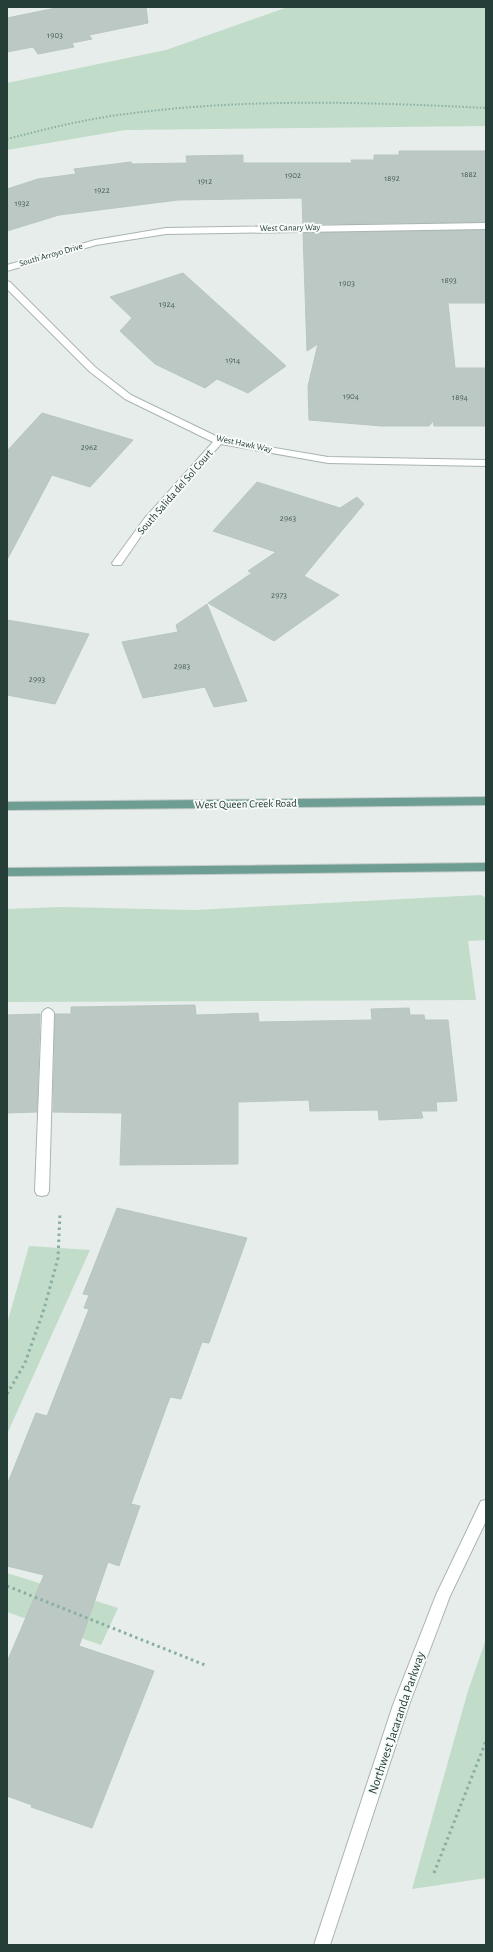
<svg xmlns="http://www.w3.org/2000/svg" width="493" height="1952" font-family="'Alegreya Sans',sans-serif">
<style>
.green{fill:#c1dcc8}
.building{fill:#bbc8c3;stroke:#b8c6c1}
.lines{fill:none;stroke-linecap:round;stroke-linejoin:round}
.minor-casing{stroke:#a9b5b1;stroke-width:2}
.major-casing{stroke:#c2c9c7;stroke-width:2}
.path-far1{stroke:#89aea3;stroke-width:2;stroke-dasharray:1.5 2;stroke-linecap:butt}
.path{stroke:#89aea3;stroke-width:3;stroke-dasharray:2.5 3.5;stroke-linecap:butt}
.minor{fill:#fff;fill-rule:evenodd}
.major{fill:#6e9e93;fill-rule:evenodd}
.labels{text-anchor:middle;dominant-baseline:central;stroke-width:4;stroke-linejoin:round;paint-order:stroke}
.number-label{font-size:9px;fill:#4b605b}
.far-street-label{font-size:9px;fill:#263e38;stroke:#f6faf8}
.street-label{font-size:11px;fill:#263e38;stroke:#f6faf8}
.near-street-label{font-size:13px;fill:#263e38;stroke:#f6faf8}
</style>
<rect width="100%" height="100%" fill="#e6edea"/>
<g class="green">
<path d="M288,7H486V126L125,130L7,150V83L166,50Z"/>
<path d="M481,895L486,898V940L468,941L476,1000L7,1002V909L62,907L194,910Z"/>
<path d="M29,1246L90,1250L7,1434V1324Z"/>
<path d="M7,1573L118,1608L101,1645L7,1612Z"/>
<path d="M486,1639V1878L412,1889L468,1691Z"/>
</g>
<g class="building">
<path d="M61,7H146L148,23L89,35L92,39L72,43L74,47L38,54L33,47L7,52V18Z"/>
<path d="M399,151H486V222L303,224L302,198L178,200L59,215L7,231V189L38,179L76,174L74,169L131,162L132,164L187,163L186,156L243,155V163H352L351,160H374V155H399Z"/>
<path d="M486,230V303H448L455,368H486V426H434L433,421L429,426H382L309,420L308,386L318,344L307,351L303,233Z"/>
<path d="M183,273L286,366L248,393L217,379L205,388L155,364L120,331L132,318L110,297Z"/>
<path d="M42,413L133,440L90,487L52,475L7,560V451Z"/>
<path d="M257,482L340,508L357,497L364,504L304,576L339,595L274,641L208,603L252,573L248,571L276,552L213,531Z"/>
<path d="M207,604L247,701L214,707L205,687L143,698L122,642L178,632L176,625Z"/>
<path d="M7,620L89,634L55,704L7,695Z"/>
<path d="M195,1005L196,1015L258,1013L259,1022L372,1020L371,1009L409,1008L410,1015H424L425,1020H448L457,1101L436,1102L437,1111H421L423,1118L379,1120L378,1110L310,1111L309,1100L238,1102V1164L120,1165L122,1113L53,1112L55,1014H71V1007Z"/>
<path d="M40,1014L37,1112L7,1113V1015Z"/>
<path d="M117,1208L247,1238L209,1343L202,1342L181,1399L170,1397L131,1504L140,1506L119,1566L108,1562L79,1646L154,1671L92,1828L31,1807L32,1805L7,1796V1662L44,1575L7,1566V1485L36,1413L47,1416L89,1309L84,1308L89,1295L83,1294Z"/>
</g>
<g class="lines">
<defs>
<g id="minor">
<path d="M486,223V229L166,234L96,245L7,271V265L95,240L166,228Z"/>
<path d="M7,281L10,282L95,367L131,395L222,439L328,457L486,460V466L328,463L221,444L150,523L121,565H113L112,563L144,519L213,442L125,399L89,371L7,289Z"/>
<path d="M48,1008L52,1010L54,1013L49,1191L47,1195L42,1196L37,1195L35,1191L42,1013L44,1010Z"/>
<path d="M486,1500V1521L450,1596L409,1705L330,1945H314L393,1705L436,1595L481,1501Z"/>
</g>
<g id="major">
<path d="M486,797V805L7,810V802Z"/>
<path d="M486,863V871L7,876V868Z"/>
</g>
</defs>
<use href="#minor" class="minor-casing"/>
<use href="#major" class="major-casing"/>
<path class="path-far1" d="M7,139C46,129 85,119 126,114C245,98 366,102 486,108"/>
<g class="path">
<path d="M7,1394L25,1363L44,1309L58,1258L60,1213"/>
<path d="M7,1586L205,1665"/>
<path d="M434,1873L486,1741"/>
</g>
<use href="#minor" class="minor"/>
<use href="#major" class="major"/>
</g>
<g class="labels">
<g class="number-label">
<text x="55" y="35">1903</text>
<text x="469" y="174">1882</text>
<text x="293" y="175">1902</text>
<text x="392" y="178">1892</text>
<text x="205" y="181">1912</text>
<text x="102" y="190">1922</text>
<text x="22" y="203">1932</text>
<text x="449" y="280">1893</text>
<text x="347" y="283">1903</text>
<text x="167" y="304">1924</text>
<text x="233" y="360">1914</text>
<text x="351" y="396">1904</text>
<text x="460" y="397">1894</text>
<text x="89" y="447">2962</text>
<text x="288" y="518">2963</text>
<text x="279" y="595">2973</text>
<text x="182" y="666">2983</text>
<text x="37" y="679">2993</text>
</g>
<g class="far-street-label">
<text transform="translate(290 228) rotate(-1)">West Canary Way</text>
<text transform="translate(51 255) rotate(-16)">South Arroyo Drive</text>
<text transform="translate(244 444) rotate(12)">West Hawk Way</text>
</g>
<g class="street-label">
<text transform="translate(175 492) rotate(-49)">South Salida del Sol Court</text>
<text transform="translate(246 804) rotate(-1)">West Queen Creek Road</text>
</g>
<g class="near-street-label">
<text transform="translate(397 1723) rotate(-71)">Northwest Jacaranda Parkway</text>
</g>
</g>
<rect width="493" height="1952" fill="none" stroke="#263e38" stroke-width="16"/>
</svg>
